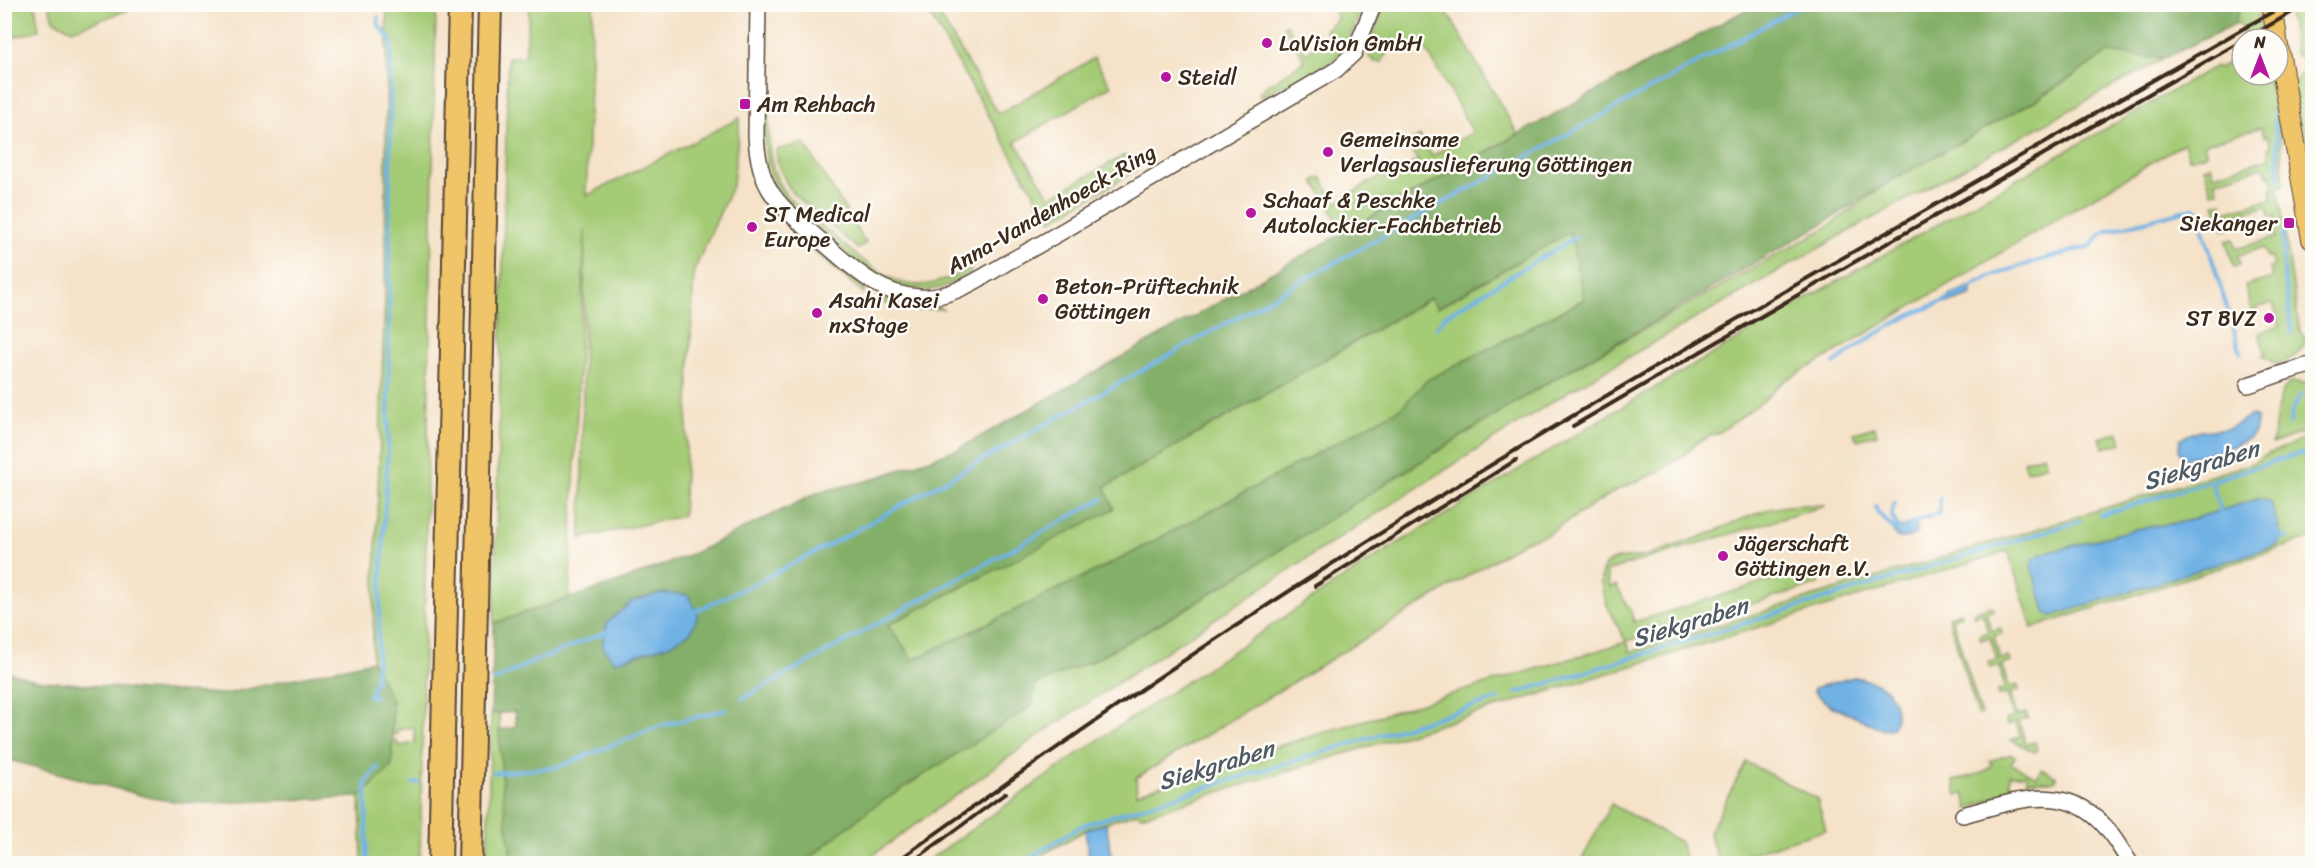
<svg xmlns="http://www.w3.org/2000/svg" width="2317" height="868" font-family="Sriracha,sans-serif">
<style>
.green{fill:#a4cb76;stroke:#707a4a;stroke-width:1.5}
.forest{fill:#83af67;stroke:#5f6c42;stroke-width:1.5;fill-rule:evenodd}
.water{fill:#71b2e5;stroke:#566e82;stroke-width:1.5}
.lines{fill:none;stroke-linecap:round;stroke-linejoin:round}
.stream{stroke:#71b2e5;stroke-width:4}
.minor-casing{stroke:#574638;stroke-width:18}
.major-casing{stroke:#574638;stroke-width:22}
.highway-casing{stroke:#574638;stroke-width:26}
.minor{stroke:#fff;stroke-width:15}
.major{stroke:#f0c469;stroke-width:20}
.highway{stroke:#f0c469;stroke-width:22}
.rail{stroke:#3b2a1e;stroke-width:4}
.poi-dot{fill:#b5179e;stroke:#fdfcf7;stroke-width:2}
.labels{text-anchor:middle;dominant-baseline:central;stroke-width:5;stroke-linejoin:round;paint-order:stroke}
.poi-label{font-size:22px;fill:#3b2a1e;stroke:#fdfcf7;text-anchor:start}
.street-label{font-size:22px;fill:#3b2a1e;stroke:#fdfcf7}
.water-label{font-size:24px;font-style:italic;fill:#4e5a64;stroke:#fdfcf7}
</style>
<rect width="100%" height="100%" fill="#fdfcf7"/>
<filter id="ink" filterUnits="userSpaceOnUse"><feTurbulence type="fractalNoise" baseFrequency=".0167" numOctaves="2"/><feDisplacementMap in="SourceGraphic" scale="12" xChannelSelector="R" yChannelSelector="G"/><feConvolveMatrix kernelMatrix="1 2 1 2 8 2 1 2 1" color-interpolation-filters="sRGB"/></filter>
<filter id="wash" filterUnits="userSpaceOnUse"><feTurbulence type="fractalNoise" baseFrequency=".008" numOctaves="4" result="noise"/><feDisplacementMap in="SourceGraphic" scale="24" xChannelSelector="R" yChannelSelector="G"/><feGaussianBlur stdDeviation="1.35" result="paint"/><feColorMatrix in="noise" values="0 0 0 0 0 0 0 0 0 0 0 0 0 0 0 0 0 1.4 0 .05"/><feComposite in="paint" operator="in"/></filter>
<g filter="url(#wash)">
<rect width="100%" height="100%" fill="#f5e2c8"/>
<g class="green">
<path d="M5,4L35,5L39,30L5,40Z"/>
<path d="M49,5V4L143,5L72,30L53,20Z"/>
<path d="M387,5H436L420,863H362L360,797L392,766V741H397L398,746L415,743L414,727L397,730V735L392,736V702L372,661L385,298Z"/>
<path d="M530,5H593L586,196L740,118L733,184L694,271L683,516L581,538L585,230L569,598L494,623L508,57H525Z"/>
<path d="M924,5H943L936,9L998,114L1094,58L1111,86L1015,142L1050,197L1123,156H1128L1137,170L1052,220L1041,210L1034,193Z"/>
<path d="M1331,5H1363C1344,56 1338,60 1293,88L1282,85L1261,97L1259,93L1265,87L1305,61L1283,26L1286,24L1306,53L1329,38L1325,30L1338,18Z"/>
<path d="M1385,5H1443L1518,134L1344,232L1314,181L1321,177L1336,203L1382,175L1385,179L1418,160L1408,143L1420,136L1432,156L1473,132L1424,46L1392,42L1382,62H1375L1369,57L1368,48Z"/>
<path d="M2240,5H2256L2263,39H2245L2239,23L2235,24Z"/>
<path d="M2288,5H2311L2312,9L2311,55L2301,57L2295,54Z"/>
<path d="M2109,52L2163,59L1833,240L1569,391L1309,557L1045,731L862,863L803,864L870,809L1034,685L1092,661L1184,610L1540,387L1827,227L1892,180L2036,100Z"/>
<path d="M2242,52V75H2270L2271,96L2277,92L2284,185L2278,186L2300,332L2306,338C2304,353 2290,361 2276,364L2262,356L2266,355L2259,333L2280,326L2273,303L2256,308L2257,312L2253,313L2245,286L2273,278L2270,268L2274,266L2271,256L2267,257L2264,248L2238,255L2240,265L2234,267L2226,241L2233,239L2236,249L2276,237L2273,227L2277,226L2274,215L2270,216L2267,206L2227,218L2229,228L2223,230L2215,204L2222,202L2225,212L2273,198L2271,188L2274,186L2271,175L2267,176L2264,167L2259,168L2216,181L2218,191L2212,193L2204,167L2211,165L2214,175L2270,158L2268,148L2271,147L2268,136L2264,137L2261,127L2204,144L2207,154L2189,159L2184,143L1822,360L1784,381L1763,401L1720,432L1697,442L1683,456L1663,470L1615,491L1546,535L1525,541L1136,778L1137,794L1225,762L1626,642C1617,624 1594,590 1603,569C1609,555 1633,559 1645,556C1666,548 1689,542 1710,533C1754,514 1775,501 1825,506L1606,571L1610,587L1616,585L1631,612L1634,622L1797,572L1807,574L1818,580L1819,584L1627,641L1630,652L2253,463L2263,456L2312,436V538L2032,628L2008,551L1141,816L1137,813L1089,828L1028,863L923,864L1092,744L1374,558L1590,426L1806,299L2216,66L2219,68L2229,62L2230,59Z"/>
<path d="M2312,66V173L2292,88L2299,76Z"/>
<path d="M763,108H768C769,142 766,167 787,196C807,213 827,230 847,247C894,286 914,298 971,268L970,274L941,288L928,290L900,288L872,274L790,205C762,173 764,149 763,108Z"/>
<path d="M804,143L866,243L858,249L792,193L778,166L776,150Z"/>
<path d="M1570,231L1584,299L1427,380L1401,408L1132,553L913,660L888,625L1113,509L1104,488L1431,298L1438,308Z"/>
<path d="M815,246L865,288L864,293L811,249Z"/>
<path d="M884,298L903,304L935,305L942,309H902L879,301Z"/>
<path d="M2290,382H2301L2312,387V429L2272,444C2278,422 2273,400 2290,382Z"/>
<path d="M1875,427L1877,434L1857,440L1854,433Z"/>
<path d="M2119,432L2122,443L2103,448L2100,438Z"/>
<path d="M2043,455L2047,465L2027,471L2024,461Z"/>
<path d="M1990,606L1995,610L1986,613L1992,631L2001,628L2002,634L1994,636L2000,659L2009,657L2011,662L2002,665L2009,687L2018,685L2019,690L2011,693L2017,716L2026,713L2028,718L2019,721L2026,744L2035,742L2037,749L2035,752L2011,740L2020,736L2016,722L2007,725L2005,720L2014,717L2007,694L1998,696L1997,692L2005,688L1999,666L1990,668L1988,663L1997,660L1990,637L1981,640L1980,635L1988,632L1983,614L1974,616L1973,615L1976,611Z"/>
<path d="M1961,612L1962,615L1952,618L1981,714L1978,715L1948,616Z"/>
<path d="M499,713L503,796L512,863L487,864L491,714Z"/>
<path d="M2011,754L2015,756L2011,764L2037,777L2041,769L2057,777L2055,781H2027L2026,775H2010V785H2017V787L1968,809L1964,794L1957,795L1953,781L1985,772L1992,764L1989,761Z"/>
<path d="M1746,762L1817,799L1826,830L1719,863L1709,833Z"/>
<path d="M1611,804L1680,842L1687,863H1580Z"/>
</g>
<g class="forest">
<path d="M1755,5H2240L2235,24L2163,59L2109,52L2036,100L1892,180L1824,223L1540,387L1184,610L1092,661L1034,685L1032,706L870,809L803,863H512L503,796L499,730L516,727L515,712L491,714L494,623L618,582L694,553L819,492L867,481L958,449L1576,102ZM1570,232L1584,300L1427,380L1401,408L1132,553L913,660L888,625L1114,509L1105,487L1430,298L1437,308Z"/>
<path d="M372,661L392,702V766L360,797L210,803L178,802L152,798L5,759V671L35,680L142,690L225,694Z"/>
</g>
<g class="water">
<path d="M1969,287H1972V295L1970,296L1950,303H1943V301L1952,294Z"/>
<path d="M2252,415L2257,417C2257,423 2257,430 2252,435C2241,448 2201,455 2184,459C2178,454 2178,447 2180,440L2192,432L2230,428Z"/>
<path d="M2257,499L2270,501L2281,534V541L2278,545L2052,616L2046,613L2031,566L2034,558L2042,554L2136,529L2183,522Z"/>
<path d="M1914,522L1918,530L1915,535L1900,539L1896,537L1893,531Z"/>
<path d="M662,593L688,595L698,615L690,633L669,645L614,662L602,645L607,623L633,601Z"/>
<path d="M1854,677C1863,679 1873,680 1881,686C1894,694 1901,715 1892,728L1884,730L1829,705L1813,691L1814,688Z"/>
<path d="M1106,823L1113,863H1090L1085,830Z"/>
</g>
<g class="lines">
<g class="stream">
<path d="M4,8L18,4"/>
<path d="M2308,85L2312,108"/>
<path d="M2274,100L2279,180"/>
<path d="M2283,233V263L2292,333"/>
<path d="M1970,288C1988,272 2065,254 2091,246L2100,235L2107,231L2194,208L2197,210L2241,353"/>
<path d="M1436,328L1445,316L1576,237"/>
<path d="M1834,364C1868,337 1906,314 1948,300"/>
<path d="M2290,423L2292,411L2301,394"/>
<path d="M2212,481L2221,514"/>
<path d="M1895,503L1891,514L1898,528"/>
<path d="M1876,507L1877,512L1895,530"/>
<path d="M2100,515L2312,450"/>
<path d="M1910,524L1939,513L1940,499"/>
<path d="M2277,538L2288,537"/>
<path d="M691,613L762,580L850,534L1307,278L1804,4"/>
<path d="M494,681L526,665L608,631"/>
<path d="M1516,693L2080,521"/>
<path d="M375,696H369L376,680L388,448L391,40L379,26L378,17"/>
<path d="M742,699L1102,499"/>
<path d="M494,773L558,767L660,726L725,710"/>
<path d="M413,783H418"/>
<path d="M367,864L366,783L378,766"/>
<path d="M1019,864L1083,825L1498,699"/>
</g>
</g>
</g>
<g filter="url(#ink)">
<g class="lines">
<defs>
<g id="minor">
<path d="M758,4L756,136C759,193 779,204 819,239C849,264 877,295 919,297C952,300 983,276 1010,261C1056,236 1100,209 1144,183C1208,145 1272,108 1336,70L1354,53L1374,4"/>
<path d="M2248,385C2270,378 2290,369 2312,365"/>
<path d="M1963,815C2009,803 2061,781 2101,822C2113,834 2121,850 2131,864"/>
</g>
<g id="major">
<path d="M2272,4L2277,39"/>
<path d="M2278,46L2312,239"/>
</g>
<g id="highway">
<path d="M440,864L460,4"/>
<path d="M470,864L490,4"/>
</g>
</defs>
<use href="#minor" class="minor-casing"/>
<use href="#major" class="major-casing"/>
<use href="#highway" class="highway-casing"/>
<use href="#minor" class="minor"/>
<use href="#major" class="major"/>
<use href="#highway" class="highway"/>
<g class="rail">
<path d="M2246,39L2306,4"/>
<path d="M1573,426L1870,253L2242,41"/>
<path d="M1315,586L1516,460"/>
<path d="M893,864C1042,757 1193,651 1349,553C1655,360 1972,185 2286,4"/>
<path d="M909,864L1006,793"/>
</g>
</g>
</g>
<g class="poi-dot">
<circle cx="1267" cy="43" r="6"/>
<circle cx="1166" cy="77" r="6"/>
<rect x="739" y="98" width="12" height="12" rx="3"/>
<circle cx="1328" cy="152" r="6"/>
<circle cx="1251" cy="213" r="6"/>
<rect x="2283" y="217" width="12" height="12" rx="3"/>
<circle cx="752" cy="227" r="6"/>
<circle cx="1043" cy="299" r="6"/>
<circle cx="817" cy="313" r="6"/>
<circle cx="2269" cy="318" r="6"/>
<circle cx="1723" cy="556" r="6"/>
</g>
<g class="labels">
<g class="poi-label">
<text x="1279" y="43">LaVision GmbH</text>
<text x="1178" y="77">Steidl</text>
<text x="757" y="104">Am Rehbach</text>
<text x="1340" y="139">Gemeinsame<tspan x="1340" dy="25">Verlagsauslieferung Göttingen</tspan></text>
<text x="1263" y="200">Schaaf &amp; Peschke<tspan x="1263" dy="25">Autolackier-Fachbetrieb</tspan></text>
<text x="764" y="214">ST Medical<tspan x="764" dy="25">Europe</tspan></text>
<text x="2277" y="223" text-anchor="end">Siekanger</text>
<text x="1055" y="286">Beton-Prüftechnik<tspan x="1055" dy="25">Göttingen</tspan></text>
<text x="829" y="300">Asahi Kasei<tspan x="829" dy="25">nxStage</tspan></text>
<text x="2257" y="318" text-anchor="end">ST BVZ</text>
<text x="1735" y="543">Jägerschaft<tspan x="1735" dy="25">Göttingen e.V.</tspan></text>
</g>
<g class="street-label">
<text transform="translate(1051 209) rotate(-30)">Anna-Vandenhoeck-Ring</text>
</g>
<g class="water-label">
<text transform="translate(2201 465) rotate(-17)">Siekgraben</text>
<text transform="translate(1690 622) rotate(-17)">Siekgraben</text>
<text transform="translate(1216 765) rotate(-17)">Siekgraben</text>
</g>
</g>
<rect width="2317" height="868" fill="none" stroke="#fdfcf7" stroke-width="24"/>
<g transform="translate(2260 57)"><circle r="28" fill="#fdfcf7" stroke="#afa8a0" stroke-width="1.5"/>
<path d="M0-4.5L10 22L0 15L-10 22Z" fill="#b5179e"/>
<text y="-9" font-size="16" font-weight="bold" text-anchor="middle" fill="#3b2a1e">N</text>
</g>
</svg>
